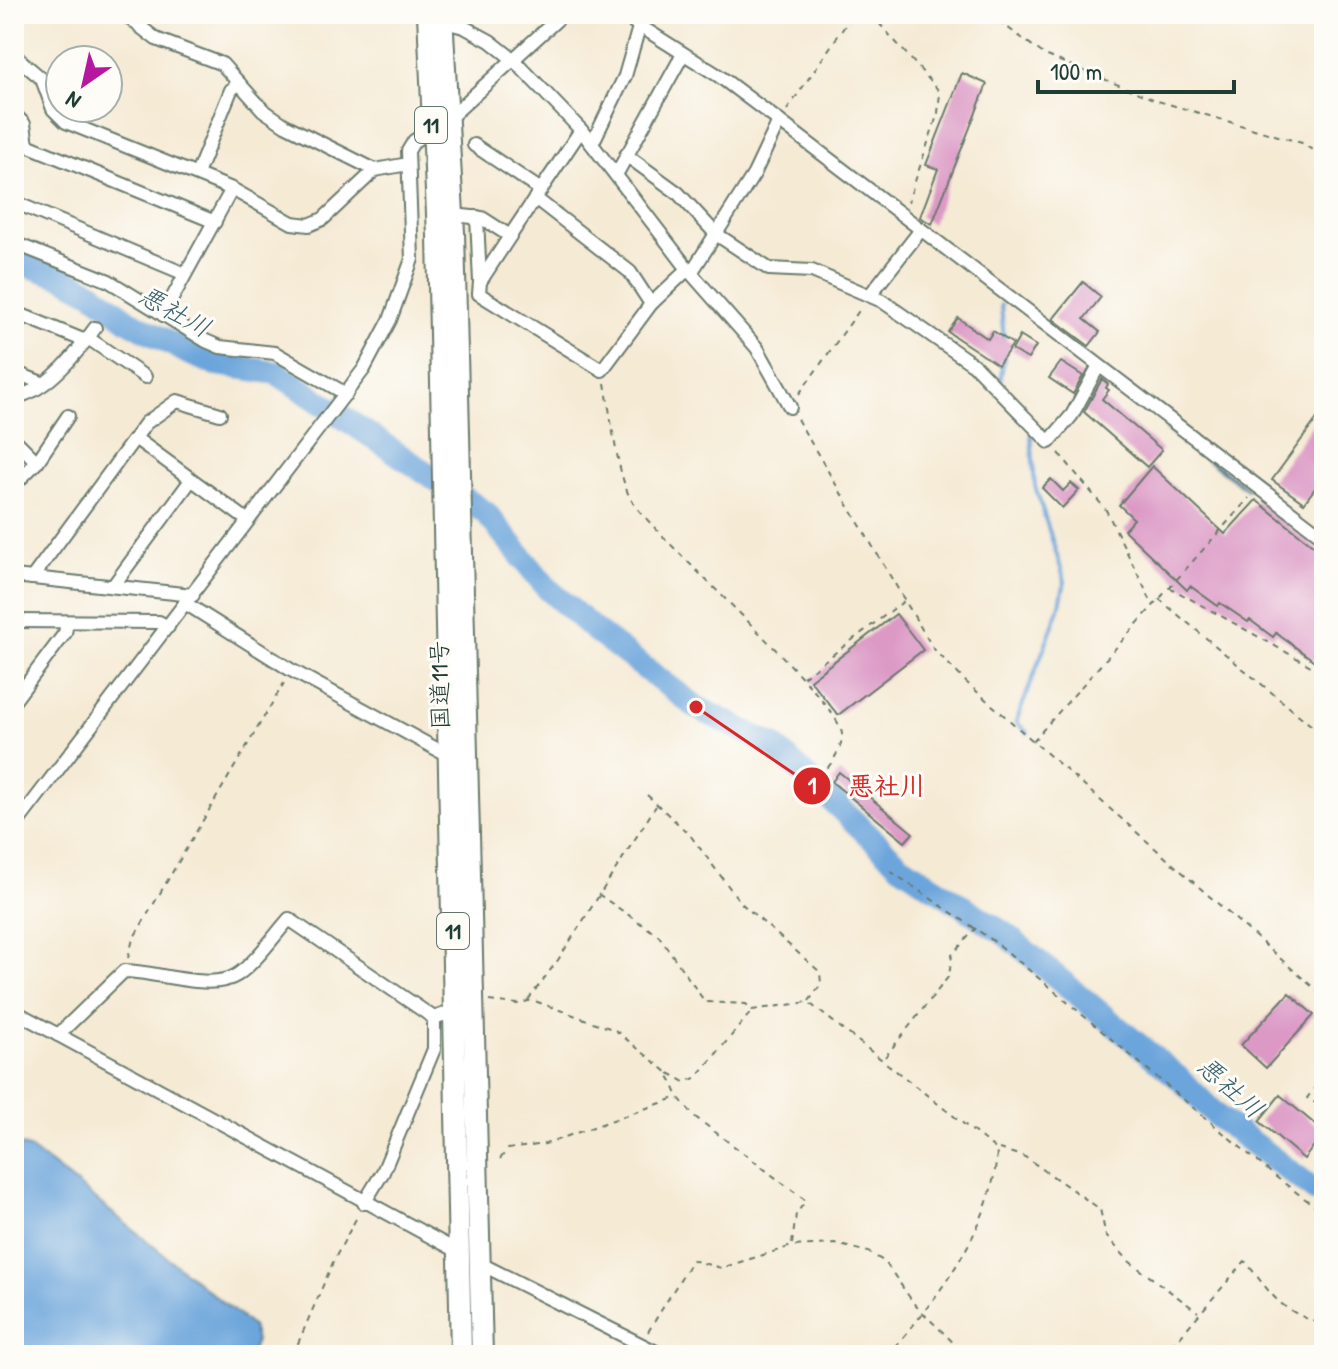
<svg xmlns="http://www.w3.org/2000/svg" width="1338" height="1369" font-family="'Patrick Hand','Klee One',sans-serif">
<style>
.water{fill:#6ca5db;stroke:#467188;stroke-width:2}
.lines{fill:none;stroke-linecap:round;stroke-linejoin:round}
.stream{stroke:#6ca5db;stroke-width:4}
.river{stroke:#6ca5db;stroke-width:24}
.building{fill:#dc99c6}
.minor-casing{stroke:#6a7a6c;stroke-width:16}
.trunk-casing{stroke:#6a7a6c;stroke-width:24}
.path{stroke:#6a7a6c;stroke-width:2;stroke-dasharray:6 6;stroke-linecap:butt}
.minor{stroke:#fff;stroke-width:12}
.trunk{stroke:#fff;stroke-width:20}
.labels{text-anchor:middle;dominant-baseline:central;stroke-width:6;stroke-linejoin:round;paint-order:stroke}
.shield{fill:#fdfcf7;stroke:#62766e;stroke-width:2}
.shield-label{font-size:22px;font-weight:bold;fill:#1f3d34}
.street-label{font-size:24px;fill:#1f3d34;stroke:#fdfcf7}
.water-label{font-size:26px;font-style:italic;fill:#3a616e;stroke:#fdfcf7}
.leader{fill:none;stroke:#d62828;stroke-width:3}
.callout-dot{fill:#d62828;stroke:#fdfcf7;stroke-width:3}
.mark-label{font-size:24px;text-anchor:middle;font-weight:bold;fill:#fff}
.callout-label{font-size:26px;text-anchor:middle;font-weight:bold;fill:#d62828;stroke:#fdfcf7;stroke-width:6;stroke-linejoin:round;paint-order:stroke}
</style>
<rect width="100%" height="100%" fill="#fdfcf7"/>
<filter id="ink" filterUnits="userSpaceOnUse"><feTurbulence type="fractalNoise" baseFrequency=".0125" numOctaves="2"/><feDisplacementMap in="SourceGraphic" scale="16" xChannelSelector="R" yChannelSelector="G"/><feConvolveMatrix kernelMatrix="1 2 1 2 8 2 1 2 1" color-interpolation-filters="sRGB"/></filter>
<filter id="wash" filterUnits="userSpaceOnUse"><feTurbulence type="fractalNoise" baseFrequency=".006" numOctaves="4" result="noise"/><feDisplacementMap in="SourceGraphic" scale="32" xChannelSelector="R" yChannelSelector="G"/><feGaussianBlur stdDeviation="1.8" result="paint"/><feColorMatrix in="noise" values="0 0 0 0 0 0 0 0 0 0 0 0 0 0 0 0 0 1.4 0 .05"/><feComposite in="paint" operator="in"/></filter>
<g filter="url(#wash)">
<rect width="100%" height="100%" fill="#f5ead4"/>
<g class="water">
<path d="M1167,428L1248,488L1247,490L1166,430Z"/>
<path d="M14,1143L31,1149L73,1181L252,1326L256,1341L250,1355H14Z"/>
</g>
<g class="lines">
<g class="stream">
<path d="M1001,305L1004,342"/>
<path d="M1000,383L1005,351"/>
<path d="M1028,733L1016,722L1059,609L1065,581L1035,486L1031,434"/>
</g>
<path class="river" d="M14,261L63,277L93,293L128,320L188,353L216,364L277,373L486,513L548,589L593,629L696,707L774,746L900,865L1005,934L1181,1080L1218,1117L1324,1197"/>
</g>
<g id="blocks">
<g class="building">
<path d="M962,73L987,84L932,224L920,217L938,169L926,165Z"/>
<path d="M1083,282L1101,297L1084,319L1100,332L1089,346L1053,319Z"/>
<path d="M958,318L988,339L993,331L1013,344L998,365L948,332Z"/>
<path d="M1020,336L1036,346L1028,359L1012,350Z"/>
<path d="M1061,362L1083,376L1073,394L1049,378Z"/>
<path d="M1102,379L1108,384L1106,388L1109,390L1102,399L1162,450L1147,467L1084,412Z"/>
<path d="M1324,409V476L1304,503L1272,480Z"/>
<path d="M1152,466L1225,534L1256,500L1324,554V668L1276,633L1273,637L1250,620L1248,622L1220,603L1218,606L1190,586L1187,590L1124,530L1134,519L1119,505Z"/>
<path d="M1051,479L1063,491L1071,483L1079,490L1062,508L1042,488Z"/>
<path d="M896,614L923,650L838,715L810,680Z"/>
<path d="M839,772L913,833L905,842L832,782Z"/>
<path d="M1289,993L1314,1015L1266,1068L1241,1045Z"/>
<path d="M1280,1095L1324,1132L1304,1159L1259,1121Z"/>
</g>
</g>
</g>
<g filter="url(#ink)">
<use href="#blocks" fill-opacity="0" stroke="#6a7a6c" stroke-width="2"/>
<g class="lines">
<defs>
<g id="minor">
<path d="M124,14L156,39L222,64L263,110L285,125L375,170L408,164"/>
<path d="M621,14L719,76L779,121L1324,537"/>
<path d="M437,20L464,27L490,41L514,60L581,130L691,273L757,348L790,407"/>
<path d="M14,55L42,79L53,109L66,122L232,189L292,223L309,225L323,219L375,170"/>
<path d="M14,114L24,124L27,145L215,222"/>
<path d="M592,144L625,76L639,27"/>
<path d="M474,145L541,190"/>
<path d="M626,155L678,193L716,234L769,269L812,271L882,301L974,365L1049,442L1072,415L1098,367"/>
<path d="M197,174L231,90L239,83"/>
<path d="M616,175L683,54"/>
<path d="M535,198L630,272L651,304"/>
<path d="M14,202L185,274"/>
<path d="M453,215L482,218L510,236L480,282L479,294L602,370L651,304L688,269"/>
<path d="M477,217L480,282"/>
<path d="M510,236L581,130"/>
<path d="M14,243L109,281L206,341L220,347L275,353L346,394"/>
<path d="M691,273L754,174L779,121"/>
<path d="M870,295L920,231"/>
<path d="M14,312L83,340"/>
<path d="M163,315L232,189"/>
<path d="M88,338L145,377"/>
<path d="M14,372L42,383"/>
<path d="M14,397C46,393 78,352 95,328"/>
<path d="M135,438L247,520"/>
<path d="M14,439L37,462"/>
<path d="M14,485L37,462L68,416"/>
<path d="M14,576L193,595"/>
<path d="M32,578L146,423L177,401L220,414"/>
<path d="M113,586L191,480"/>
<path d="M185,603L291,670L453,758"/>
<path d="M14,621L159,622L168,627"/>
<path d="M14,701L65,633L67,623"/>
<path d="M14,827L364,369L390,320L412,259L408,151L414,141L448,119L563,14"/>
<path d="M14,1011L461,1253"/>
<path d="M58,1035L124,971C155,971 211,992 237,975C256,962 273,937 289,919L434,1018L459,1009"/>
<path d="M364,1203L383,1172L434,1049V1018"/>
<path d="M477,1262L662,1355"/>
</g>
<g id="trunk">
<path d="M428,14L438,236L461,1355"/>
<path d="M442,14L454,233L482,1355"/>
</g>
</defs>
<use href="#minor" class="minor-casing"/>
<use href="#trunk" class="trunk-casing"/>
<g class="path">
<path d="M871,14L940,92L938,113L908,202"/>
<path d="M989,14L1045,55L1158,101L1302,143L1324,158"/>
<path d="M1001,22L1008,14"/>
<path d="M787,110L853,14"/>
<path d="M605,383C610,411 618,480 632,501C660,543 843,702 842,735C842,751 829,766 820,778"/>
<path d="M799,394L861,308"/>
<path d="M797,419L933,648L966,682L1324,997"/>
<path d="M1059,453L1106,510L1152,603"/>
<path d="M1169,587L1311,666"/>
<path d="M1159,599L1324,736"/>
<path d="M803,677L904,601"/>
<path d="M1033,741L1249,498"/>
<path d="M647,795L690,835L741,903L820,972L821,984L809,1001"/>
<path d="M890,871L998,944L1276,1177L1324,1213"/>
<path d="M598,894L659,936L705,1002L746,1004L752,1010L808,1002L997,1150C994,1226 937,1299 888,1355"/>
<path d="M128,958L133,939L284,683"/>
<path d="M528,1000L558,960L656,806"/>
<path d="M489,1001L517,1004L532,1000L615,1030L668,1073L678,1097L694,1116L809,1203"/>
<path d="M885,1057L949,976L952,955L976,928"/>
<path d="M669,1073L685,1082L696,1078L751,1012"/>
<path d="M1324,1075L1307,1098L1324,1108"/>
<path d="M999,1149L1025,1157L1100,1209L1106,1236L1130,1262L1198,1312"/>
<path d="M500,1159L508,1149L545,1144L678,1097"/>
<path d="M792,1244L796,1214L805,1202"/>
<path d="M648,1332L692,1260L721,1268L792,1246L836,1244L868,1252L885,1262L915,1305L966,1355"/>
<path d="M293,1355L334,1260L358,1215"/>
<path d="M1164,1355L1245,1261C1274,1297 1277,1309 1324,1325"/>
</g>
<use href="#minor" class="minor"/>
<use href="#trunk" class="trunk"/>
</g>
</g>
<g class="labels">
<g class="shield">
<rect x="415" y="107" width="32" height="36" rx="6"/>
<rect x="437" y="913" width="32" height="36" rx="6"/>
</g>
<g class="shield-label">
<text x="431" y="125">11</text>
<text x="453" y="931">11</text>
</g>
<g class="street-label">
<text transform="translate(439 685) rotate(-91)">国道11号</text>
</g>
<g class="water-label">
<text transform="translate(175 311) rotate(29)">悪社川</text>
<text transform="translate(1231 1087) rotate(41)">悪社川</text>
</g>
</g>
<path class="leader" d="M696 707L812 786"/>
<g class="callout-dot">
<circle cx="696" cy="707" r="8"/>
<circle cx="812" cy="786" r="20"/>
</g>
<g class="mark-label">
<text x="812" y="794">1</text>
</g>
<g class="callout-label">
<text x="887" y="795">悪社川</text>
</g>
<rect width="1338" height="1369" fill="none" stroke="#fdfcf7" stroke-width="48"/>
<g transform="translate(84 84) rotate(214)"><circle r="38" fill="#fdfcf7" stroke="#a4b0a9" stroke-width="2"/>
<path d="M0-6L14 30L0 20L-14 30Z" fill="#b5179e"/>
<text y="-12" font-size="22" font-weight="bold" text-anchor="middle" fill="#1f3d34">N</text>
</g>
<path d="M1038 80v12h196v-12" fill="none" stroke="#1f3d34" stroke-width="4"/>
<text x="1050" y="80" font-size="24" fill="#1f3d34" stroke="#fdfcf7" stroke-width="6" paint-order="stroke">100 m</text>
</svg>
